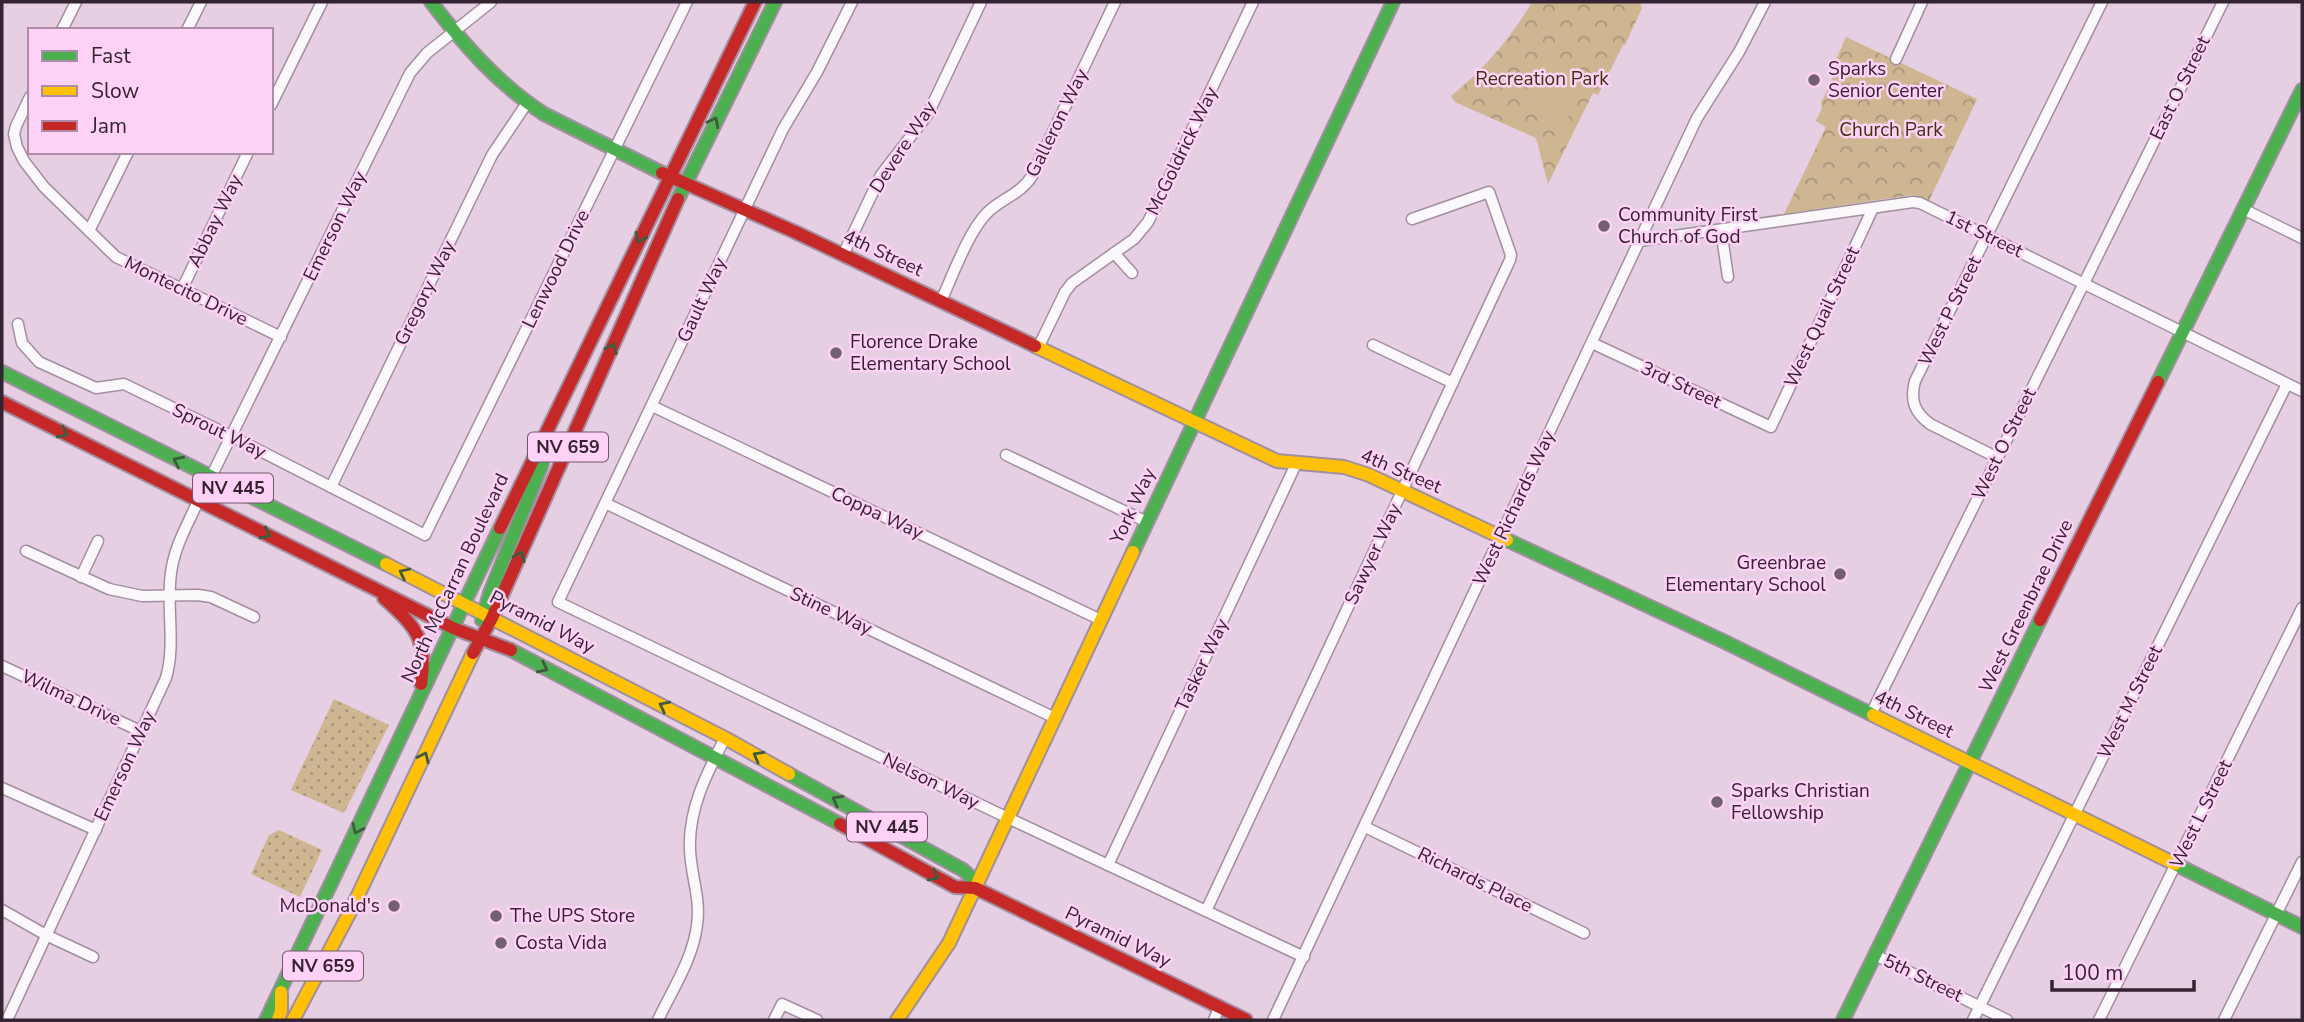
<svg xmlns="http://www.w3.org/2000/svg" width="2304" height="1022" font-family="'Nunito Sans',sans-serif">
<style>
.grass{fill:url(#grass-dots)}
.park{fill:url(#park-crowns)}
.garden{fill:#ceb693}
.lines{fill:none;stroke-linecap:round;stroke-linejoin:round}
.street-casing{stroke:#a18f9f;stroke-width:13}
.fast-casing{stroke:#a18f9f;stroke-width:16}
.slow-casing{stroke:#a18f9f;stroke-width:16}
.jam-casing{stroke:#a18f9f;stroke-width:16}
.street{stroke:#fbf8fb;stroke-width:10}
.fast{stroke:#4caf50;stroke-width:12}
.slow{stroke:#ffc107;stroke-width:12}
.jam{stroke:#c62828;stroke-width:12}
.oneway{stroke:#3e5b3d}
.poi-dot{fill:#725f6f;stroke:#fed1f6;stroke-width:2.5}
.labels{text-anchor:middle;dominant-baseline:central;stroke-width:5;stroke-linejoin:round;paint-order:stroke}
.shield{fill:#fed1f6;stroke:#71576c;stroke-width:2}
.shield-label{font-size:18px;font-weight:bold;fill:#342331}
.poi-label{font-size:19px;fill:#342331;stroke:#fed1f6;text-anchor:start}
.park-label{font-size:19px;fill:#3e320d;stroke:#fed1f6}
.street-label{font-size:19px;fill:#342331;stroke:#fed1f6}
</style>
<defs>
<pattern id="grass-dots" width="8" height="8" patternUnits="userSpaceOnUse" patternTransform="scale(1.75)"><rect width="8" height="8" fill="#ceb693"/><path d="M2 2h.1M6 6h.1" fill="none" stroke="#a89479" stroke-width="1.8" stroke-linecap="round"/></pattern>
<pattern id="park-crowns" width="20" height="18" patternUnits="userSpaceOnUse" patternTransform="scale(1.75)"><rect width="20" height="18" fill="#ceb693"/><path d="M2 6a3 3 0 1 1 6 0M12 15a3 3 0 1 1 6 0" fill="none" stroke="#a89479"/></pattern>
</defs>
<rect width="100%" height="100%" fill="#e6cee3"/>
<g class="grass">
<path d="M334,699L389,725L344,813L291,790Z"/>
<path d="M279,830L322,850L300,897L251,874L269,835Z"/>
</g>
<g class="park">
<path d="M1532,2H1640L1642,8L1625,45H1623L1598,95L1593,93L1548,184L1536,138L1455,102L1451,96C1483,70 1511,38 1532,2Z"/>
<path d="M1846,37L1977,99L1929,201L1912,195L1784,214L1826,127L1816,121L1822,108L1821,103L1839,64L1835,62Z"/>
</g>
<path class="garden" d="M1547,52L1589,73L1563,128L1520,107Z"/>
<g class="lines">
<defs>
<g id="street">
<path d="M852,2L817,72L783,129L558,602L1008,818L1304,957"/>
<path d="M62,30L76,2"/>
<path d="M187,30L201,2"/>
<path d="M1896,59L1922,2"/>
<path d="M30,97L16,126L14,134L17,147L24,161L44,187L116,257L281,337"/>
<path d="M271,105L322,2"/>
<path d="M2243,209L2302,238"/>
<path d="M1721,230L1728,277"/>
<path d="M89,231L128,152"/>
<path d="M1639,241L1913,202L1920,203L2302,391"/>
<path d="M1114,253L1132,273"/>
<path d="M843,255L881,175L928,114L981,2"/>
<path d="M182,289L248,152"/>
<path d="M941,301C952,277 968,233 986,214C1000,199 1020,195 1032,176L1115,2"/>
<path d="M18,324L22,343L39,362L96,388L124,384L231,436L425,535L687,2"/>
<path d="M1592,343L1771,427L1873,208"/>
<path d="M1373,345L1453,383"/>
<path d="M1038,348L1065,292L1072,283L1134,239L1148,222L1253,2"/>
<path d="M652,406L1101,620"/>
<path d="M1006,455L1147,522"/>
<path d="M1998,458L1930,424C1914,412 1910,400 1915,381L2102,2"/>
<path d="M211,477L410,73L427,53L491,2"/>
<path d="M331,487L492,155L527,103"/>
<path d="M607,504L1055,718"/>
<path d="M26,551L109,589L142,596L198,595L211,597L254,617"/>
<path d="M81,577L98,541"/>
<path d="M2,666L140,731"/>
<path d="M1871,714L2223,2"/>
<path d="M2,788L96,830"/>
<path d="M1365,827L1584,933"/>
<path d="M1108,865L1296,464"/>
<path d="M2,910L46,935L93,957"/>
<path d="M1206,911L1510,260L1511,255L1489,192L1412,219"/>
<path d="M1875,955L2007,1020"/>
<path d="M7,1020L166,678C176,643 166,608 171,573C174,547 188,524 198,501"/>
<path d="M658,1020C672,990 693,959 697,925C701,899 691,876 690,850C688,809 707,773 725,738"/>
<path d="M774,1020L782,1004L817,1020"/>
<path d="M1214,1020L1219,1008"/>
<path d="M1273,1020L1697,118L1739,52L1765,2"/>
<path d="M1973,1020L2287,384"/>
<path d="M2099,1020L2302,608"/>
<path d="M2224,1020L2302,862"/>
</g>
<g id="fast">
<path d="M431,2C464,45 498,84 544,114L662,173"/>
<path d="M678,199L775,2"/>
<path d="M2,372L386,564"/>
<path d="M2158,382L2302,90"/>
<path d="M1507,540L1725,642L1873,715"/>
<path d="M1133,552L1393,2"/>
<path d="M482,620L490,593L542,464L544,445"/>
<path d="M511,650L840,824"/>
<path d="M789,774L963,870L970,876L975,888"/>
<path d="M2175,864L2302,927"/>
<path d="M266,1020L500,528"/>
<path d="M1843,1020L2040,620"/>
</g>
<g id="slow">
<path d="M1035,346L1277,461L1344,467L1369,475L1507,540"/>
<path d="M386,564L725,738L789,774"/>
<path d="M1873,715L2175,864"/>
<path d="M278,1020L281,1011V992"/>
<path d="M293,1020L351,910L473,653"/>
<path d="M897,1020L949,943L1133,552"/>
</g>
<g id="jam">
<path d="M662,173L795,232L1035,346"/>
<path d="M2,402L453,628L511,650"/>
<path d="M500,528L755,2"/>
<path d="M384,598C416,627 428,639 421,684"/>
<path d="M2040,620L2158,382"/>
<path d="M473,653L492,618L678,199"/>
<path d="M840,824L955,887L975,888L1246,1020"/>
</g>
</defs>
<use href="#street" class="street-casing"/>
<use href="#fast" class="fast-casing"/>
<use href="#slow" class="slow-casing"/>
<use href="#jam" class="jam-casing"/>
<use href="#street" class="street"/>
<use href="#fast" class="fast"/>
<use href="#slow" class="slow"/>
<use href="#jam" class="jam"/>
</g>
<defs><path id="oneway-chevron" d="M-2-3.5L2.5 0L-2 3.5" fill="none" stroke-width="1.6" stroke-linecap="round" stroke-linejoin="round" transform="scale(1.75)"/></defs>
<g class="oneway">
<use href="#oneway-chevron" transform="translate(714 122) rotate(-63)"/>
<use href="#oneway-chevron" transform="translate(640 238) rotate(116)"/>
<use href="#oneway-chevron" transform="translate(612 348) rotate(-66)"/>
<use href="#oneway-chevron" transform="translate(63 433) rotate(26)"/>
<use href="#oneway-chevron" transform="translate(178 461) rotate(-154)"/>
<use href="#oneway-chevron" transform="translate(266 534) rotate(26)"/>
<use href="#oneway-chevron" transform="translate(520 556) rotate(-66)"/>
<use href="#oneway-chevron" transform="translate(404 573) rotate(-153)"/>
<use href="#oneway-chevron" transform="translate(543 668) rotate(27)"/>
<use href="#oneway-chevron" transform="translate(664 706) rotate(-153)"/>
<use href="#oneway-chevron" transform="translate(758 756) rotate(-151)"/>
<use href="#oneway-chevron" transform="translate(424 757) rotate(-65)"/>
<use href="#oneway-chevron" transform="translate(837 800) rotate(-151)"/>
<use href="#oneway-chevron" transform="translate(357 829) rotate(115)"/>
<use href="#oneway-chevron" transform="translate(934 876) rotate(28)"/>
</g>
<g class="poi-dot">
<circle cx="1814" cy="80" r="7"/>
<circle cx="1604" cy="226" r="7"/>
<circle cx="836" cy="353" r="7"/>
<circle cx="1840" cy="574" r="7"/>
<circle cx="1717" cy="802" r="7"/>
<circle cx="394" cy="906" r="7"/>
<circle cx="496" cy="916" r="7"/>
<circle cx="501" cy="943" r="7"/>
</g>
<g class="labels">
<g class="shield">
<rect x="528" y="432.5" width="80" height="29" rx="5"/>
<rect x="193" y="473.5" width="80" height="29" rx="5"/>
<rect x="847" y="812.5" width="80" height="29" rx="5"/>
<rect x="283" y="951.5" width="80" height="29" rx="5"/>
</g>
<g class="shield-label">
<text x="568" y="447">NV 659</text>
<text x="233" y="488">NV 445</text>
<text x="887" y="827">NV 445</text>
<text x="323" y="966">NV 659</text>
</g>
<g class="poi-label">
<text x="1828" y="69">Sparks<tspan x="1828" dy="22">Senior Center</tspan></text>
<text x="1618" y="215">Community First<tspan x="1618" dy="22">Church of God</tspan></text>
<text x="850" y="342">Florence Drake<tspan x="850" dy="22">Elementary School</tspan></text>
<text x="1826" y="563" text-anchor="end">Greenbrae<tspan x="1826" dy="22">Elementary School</tspan></text>
<text x="1731" y="791">Sparks Christian<tspan x="1731" dy="22">Fellowship</tspan></text>
<text x="380" y="906" text-anchor="end">McDonald's</text>
<text x="510" y="916">The UPS Store</text>
<text x="515" y="943">Costa Vida</text>
</g>
<g class="park-label">
<text x="1542" y="79">Recreation Park</text>
<text x="1891" y="130">Church Park</text>
</g>
<g class="street-label">
<text transform="translate(2180 88) rotate(-64)">East O Street</text>
<text transform="translate(1057 123) rotate(-64)">Galleron Way</text>
<text transform="translate(903 147) rotate(-57)">Devere Way</text>
<text transform="translate(1182 151) rotate(-64)">McGoldrick Way</text>
<text transform="translate(215 221) rotate(-64)">Abbay Way</text>
<text transform="translate(335 226) rotate(-64)">Emerson Way</text>
<text transform="translate(1984 234) rotate(26)">1st Street</text>
<text transform="translate(883 253) rotate(25)">4th Street</text>
<text transform="translate(556 269) rotate(-64)">Lenwood Drive</text>
<text transform="translate(186 291) rotate(26)">Montecito Drive</text>
<text transform="translate(425 293) rotate(-64)">Gregory Way</text>
<text transform="translate(702 300) rotate(-65)">Gault Way</text>
<text transform="translate(1950 311) rotate(-64)">West P Street</text>
<text transform="translate(1822 317) rotate(-65)">West Quail Street</text>
<text transform="translate(1681 385) rotate(25)">3rd Street</text>
<text transform="translate(219 431) rotate(26)">Sprout Way</text>
<text transform="translate(2004 444) rotate(-64)">West O Street</text>
<text transform="translate(1401 471) rotate(23)">4th Street</text>
<text transform="translate(1133 506) rotate(-65)">York Way</text>
<text transform="translate(1514 508) rotate(-65)">West Richards Way</text>
<text transform="translate(877 513) rotate(25)">Coppa Way</text>
<text transform="translate(1373 554) rotate(-65)">Sawyer Way</text>
<text transform="translate(455 578) rotate(-65)">North McCarran Boulevard</text>
<text transform="translate(2026 606) rotate(-64)">West Greenbrae Drive</text>
<text transform="translate(831 611) rotate(25)">Stine Way</text>
<text transform="translate(542 622) rotate(27)">Pyramid Way</text>
<text transform="translate(1202 665) rotate(-65)">Tasker Way</text>
<text transform="translate(71 698) rotate(25)">Wilma Drive</text>
<text transform="translate(2130 702) rotate(-64)">West M Street</text>
<text transform="translate(1914 714) rotate(26)">4th Street</text>
<text transform="translate(125 766) rotate(-65)">Emerson Way</text>
<text transform="translate(931 781) rotate(26)">Nelson Way</text>
<text transform="translate(2201 814) rotate(-64)">West L Street</text>
<text transform="translate(1475 880) rotate(26)">Richards Place</text>
<text transform="translate(1118 937) rotate(26)">Pyramid Way</text>
<text transform="translate(1923 978) rotate(26)">5th Street</text>
</g>
</g>
<rect width="2304" height="1022" fill="none" stroke="#342331" stroke-width="7"/>
<rect x="28" y="28" width="245" height="126" fill="#fed1f6" stroke="#ad8ba7" stroke-width="2"/>
<rect x="42" y="51" width="35" height="10" fill="#4caf50" stroke="#ad8ba7" stroke-width="2"/>
<text x="91" y="63" font-size="21" fill="#342331">Fast</text>
<rect x="42" y="86" width="35" height="10" fill="#ffc107" stroke="#ad8ba7" stroke-width="2"/>
<text x="91" y="98" font-size="21" fill="#342331">Slow</text>
<rect x="42" y="121" width="35" height="10" fill="#c62828" stroke="#ad8ba7" stroke-width="2"/>
<text x="91" y="133" font-size="21" fill="#342331">Jam</text>
<path d="M2052 980v10h142v-10" fill="none" stroke="#342331" stroke-width="3.5"/>
<text x="2062" y="980" font-size="21" fill="#342331" stroke="#fed1f6" stroke-width="5" paint-order="stroke">100 m</text>
</svg>
